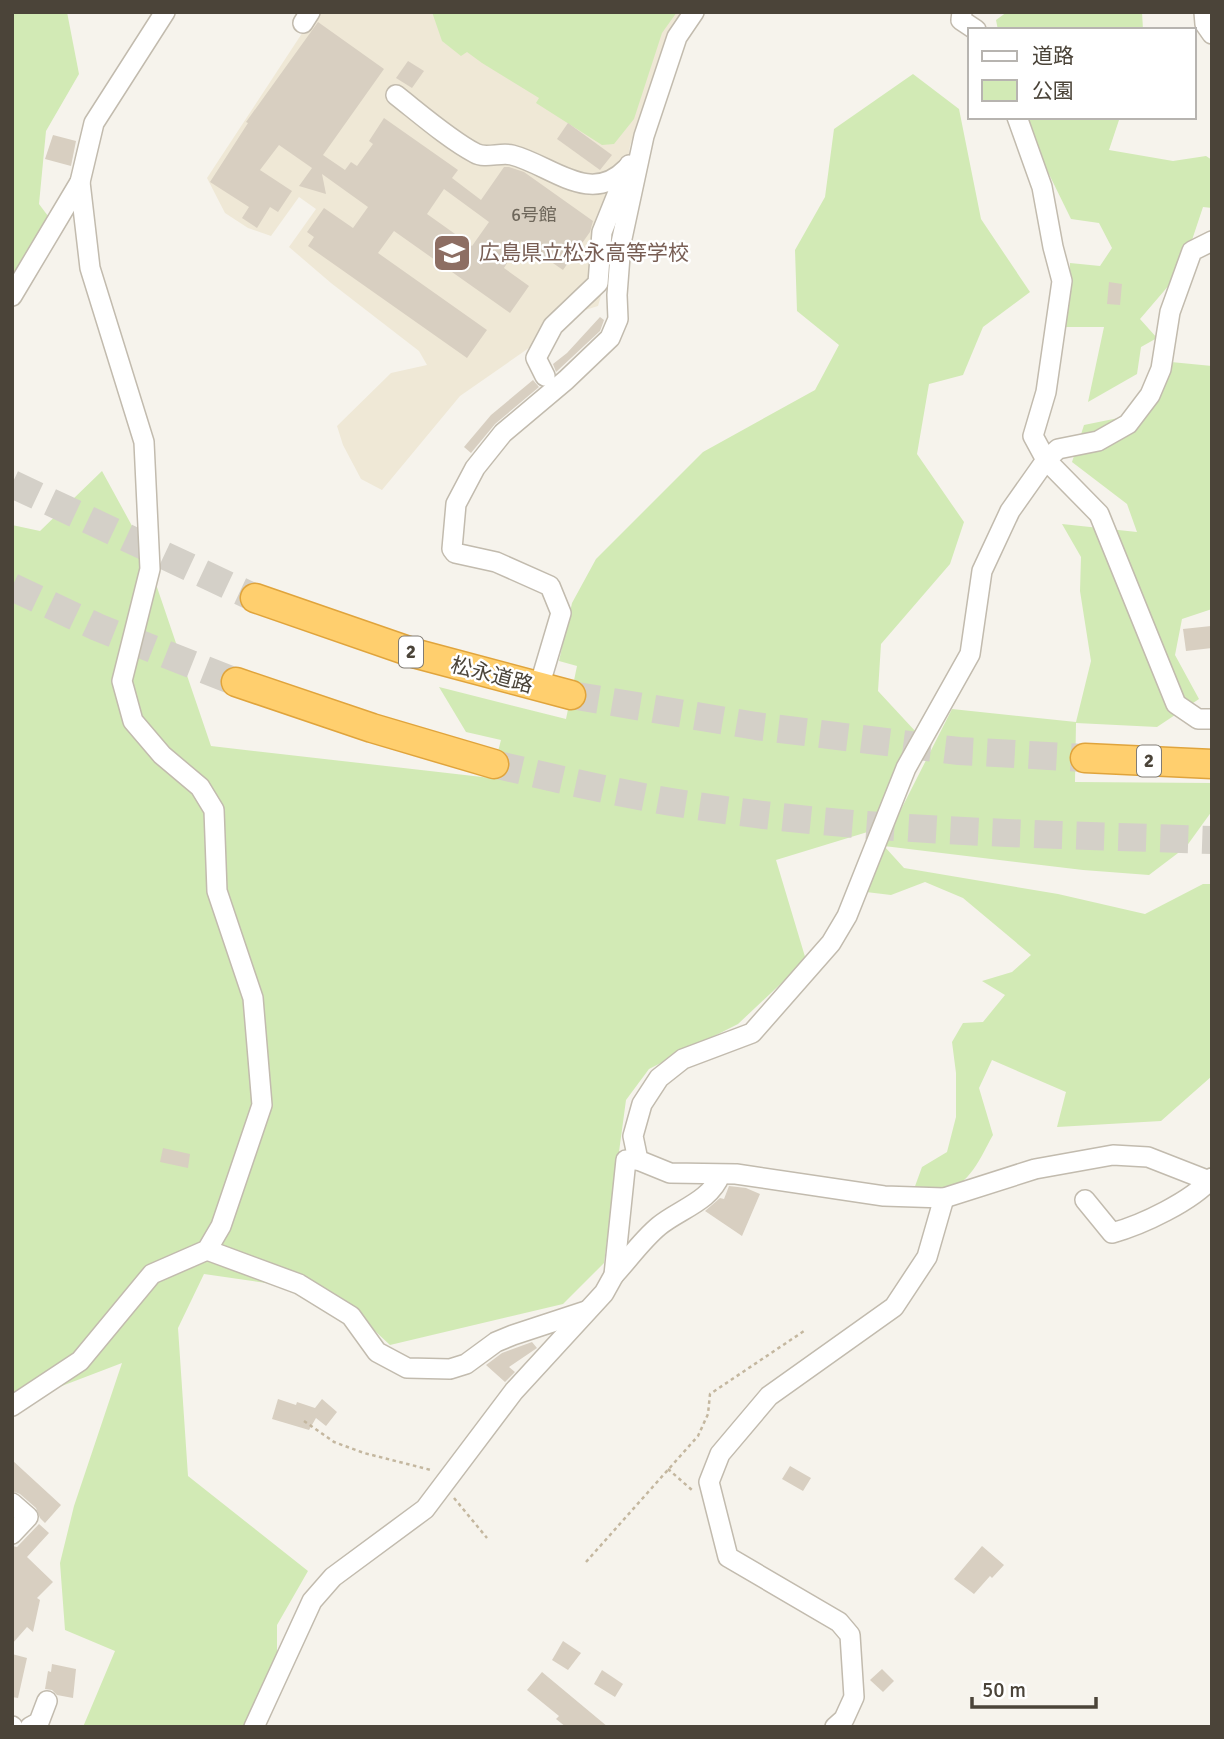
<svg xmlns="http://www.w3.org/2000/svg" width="1224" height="1739" font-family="Signika,'Noto Sans JP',sans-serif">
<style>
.education{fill:#efe8d6}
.green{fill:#d2eab5}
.building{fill:#d8cfc1;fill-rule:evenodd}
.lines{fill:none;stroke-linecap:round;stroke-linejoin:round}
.highway-tunnel{stroke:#d4d0c8;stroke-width:28;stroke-dasharray:28 14;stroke-linecap:butt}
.minor-casing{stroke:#c2bbae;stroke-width:22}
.highway-casing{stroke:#e0a43c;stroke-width:31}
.path{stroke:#c4b79f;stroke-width:2.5;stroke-dasharray:3.5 3.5;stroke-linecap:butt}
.minor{stroke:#fff;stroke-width:19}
.highway{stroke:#ffcf6e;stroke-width:28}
.labels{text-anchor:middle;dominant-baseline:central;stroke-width:5;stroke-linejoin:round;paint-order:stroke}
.number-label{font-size:18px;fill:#6e675b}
.shield{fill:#fff;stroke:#817c74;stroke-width:2}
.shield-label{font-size:19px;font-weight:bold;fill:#4b4439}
.education-label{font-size:21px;fill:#785e54;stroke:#fff;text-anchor:start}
.street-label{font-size:21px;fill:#4b4439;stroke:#fff}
</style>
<rect width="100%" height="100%" fill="#f6f3ec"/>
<path class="education" d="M316,12H682L668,34L630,146L624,190L611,248L606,258L605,282L598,306L582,311L460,396L382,490L361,479L343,445L337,426L391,373L427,365L419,351L331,283L289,247L316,209L299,197L271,236L248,228L225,213L207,178Z"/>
<g class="green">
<path d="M12,12H67L79,74L46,131L39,204L48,216L12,280Z"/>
<path d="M432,12H677L662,33L634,119L614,144L602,145L536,103L539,98L482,63L467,52L461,56L442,41Z"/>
<path d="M1007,12H1142L1143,30H998L996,20Z"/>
<path d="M913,74L959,109L981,219L1030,292L983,327L963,375L929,384L917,454L964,522L950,564L881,644L878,691L916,732L874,830L776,860L806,960L738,1024L649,1069L626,1100L604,1263L563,1304L390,1345L334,1293L204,1274L178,1328L188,1476L308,1571L277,1625V1682L256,1727H83L115,1651L65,1630L60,1563L74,1506L122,1363L12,1405V525L40,531L102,471L143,546L211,746L491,778L501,740L466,732L439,687L566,719L577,666L559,661L572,603L596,559L703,452L815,390L839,345L797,311L795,250L825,197L834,129Z"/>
<path d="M1021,117H1120L1109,150L1173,161L1206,156L1212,160V208L1203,207L1190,246L1170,284L1140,319L1157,338L1141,347L1137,374L1088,402L1104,327H1066L1069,296L1070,263L1100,266L1112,248L1099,223L1071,219Z"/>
<path d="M1171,362L1212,366V609L1182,619L1175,655L1199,699L1157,727L1076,723L1075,782L1212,783V811L1186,847L1149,875L1083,870L884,846L904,868L1058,894L1145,914L1203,884H1212V1076L1161,1121L1057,1127L1066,1092L992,1060L979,1088L993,1135C980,1158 970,1186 942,1191C933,1192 922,1189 914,1189L922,1167L947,1152L956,1117V1073L952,1042L963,1023L983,1022L1005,995L982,981L1012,972L1031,955L963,898L925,882L891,895L866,892L883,845L952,709L1076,722L1091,661L1080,591L1081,557L1062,524L1137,532L1127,504L1072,462L1084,425L1128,416Z"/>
</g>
<g class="building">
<path d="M318,22L384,69L323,155L345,170L351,162L357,166L373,144L369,141L384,118L458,170L452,178L481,200L504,167H509L524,172L593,221L590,232L563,270L521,241L504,268L529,286L510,313L394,231L378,253L487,330L467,358L308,246L314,237L307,232L324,208L353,228L368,207L322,174L326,194L299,186L312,168L279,145L260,170L292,191L278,212L270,207L257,228L242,218L249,207L210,182L248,123L246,122ZM444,189L489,222L472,246L427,214Z"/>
<path d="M408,61L424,71L412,88L396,78Z"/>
<path d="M568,123L612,155L600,170L557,139Z"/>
<path d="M53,135L76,141L71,166L45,159Z"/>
<path d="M1109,282L1122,284L1120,305L1107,304Z"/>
<path d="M600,317L604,320L600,331L556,372L553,364L567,353Z"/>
<path d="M533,380L539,387L495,424L471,453L464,447L491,415Z"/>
<path d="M1211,626L1212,648L1186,651L1183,629Z"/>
<path d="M163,1148L190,1154L188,1168L160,1162Z"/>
<path d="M729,1186L746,1188L760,1194L742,1236L705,1211L720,1198L724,1199Z"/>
<path d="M532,1342L537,1348L509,1367L515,1372L505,1382L486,1365L502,1353Z"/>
<path d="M278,1399L296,1405L297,1402L315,1408L322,1399L337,1412L326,1426L316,1418L309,1430L272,1419Z"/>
<path d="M12,1460L61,1505L45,1523L40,1518L36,1508L20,1494L12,1491Z"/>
<path d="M790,1466L811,1478L803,1491L782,1479Z"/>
<path d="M39,1524L49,1533L27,1557L53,1582L37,1598L40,1600L33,1632L27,1627L12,1644V1546L17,1547Z"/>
<path d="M982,1546L1004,1565L992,1578L990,1576L974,1594L954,1579Z"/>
<path d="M563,1641L581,1653L568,1670L552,1660Z"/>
<path d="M12,1654L27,1658L18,1698L12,1697Z"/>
<path d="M52,1664L76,1669L73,1698L57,1695L52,1690L45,1689L48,1671L51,1672Z"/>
<path d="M882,1669L894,1681L883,1692L870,1680Z"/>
<path d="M602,1670L623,1684L615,1697L594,1684Z"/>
<path d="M542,1672L608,1727H566L556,1719L559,1716L527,1690Z"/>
</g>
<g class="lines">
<g class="highway-tunnel">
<path d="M12,484L255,598"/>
<path d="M12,587L97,627L236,682"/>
<path d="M571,695L756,726L959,751L1085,758"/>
<path d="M494,764C562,780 629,796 697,806C867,832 1040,834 1212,840"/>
</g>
<defs>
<g id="minor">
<path d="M962,12L961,20L976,30"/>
<path d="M1204,12L1205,24L1212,34"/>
<path d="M303,23L310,12"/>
<path d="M396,95C419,113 450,140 475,153C485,159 501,152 512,155C551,165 590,206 626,169"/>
<path d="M1017,117L1042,187L1053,247L1062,281L1046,392L1033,436L1046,460L1099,514L1176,704L1198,719H1212"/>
<path d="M1212,241L1192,251L1170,312L1161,369L1150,395L1128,424L1098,441L1058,449L1046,460L1010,511L982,571L970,654L906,768L847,916L831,943L752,1033L683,1059L659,1078L642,1104L633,1136L638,1160L670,1173L736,1174L884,1196L944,1198L1035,1169L1113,1155L1148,1157L1212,1182"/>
<path d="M12,296L80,182L94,123L165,12"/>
<path d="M545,376L536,358L553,326L598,283L602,232L629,165"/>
<path d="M539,687L561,613L550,586L496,562L455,553L452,549L456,504L475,468L503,433L566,380L610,338L618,319L617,295L621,243L644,136L677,37L694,12"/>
<path d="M1085,1200L1112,1233C1142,1225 1192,1201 1212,1178"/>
<path d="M207,1250L299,1284L351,1316L377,1352L407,1368L450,1369L466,1364L496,1342L513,1335L586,1311"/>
<path d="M614,1275C629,1259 642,1240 659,1226C678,1210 711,1201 720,1175"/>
<path d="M12,1406L80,1361L152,1274L207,1250L221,1226L262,1105L253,998L217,891L214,810L200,787L162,755L133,721L122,681L150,569L144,442L90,268L80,182"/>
<path d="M12,1503L28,1517L12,1534"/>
<path d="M12,1726L13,1727"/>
<path d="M30,1727L39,1722L47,1701"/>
<path d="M254,1727L312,1601L333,1577L425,1509L514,1391L604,1293L614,1275L626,1160H638"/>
<path d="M835,1727L844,1719L854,1697L850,1635L839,1622L728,1557L709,1482L720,1454L769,1396L894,1307L927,1257L944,1198"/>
</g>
<g id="highway">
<path d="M255,598L417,654L571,695"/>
<path d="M236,682L372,728L494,764"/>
<path d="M1085,758L1212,764"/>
</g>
</defs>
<use href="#minor" class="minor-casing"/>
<use href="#highway" class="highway-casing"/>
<g class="path">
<path d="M304,1421L334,1442L364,1453L431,1470"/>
<path d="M668,1469L692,1490"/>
<path d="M454,1498L487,1538"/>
<path d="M586,1562L698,1436L708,1414L710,1394L804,1331"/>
</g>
<use href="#minor" class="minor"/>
<use href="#highway" class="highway"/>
</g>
<defs>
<symbol id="school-square" viewBox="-11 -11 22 22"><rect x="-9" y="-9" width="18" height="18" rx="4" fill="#8d6e63" stroke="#fff"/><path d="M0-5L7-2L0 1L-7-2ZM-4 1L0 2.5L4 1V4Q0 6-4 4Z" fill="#fff"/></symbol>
</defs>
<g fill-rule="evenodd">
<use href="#school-square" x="430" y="231" width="44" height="44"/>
</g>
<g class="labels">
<g class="number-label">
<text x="534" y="215">6号館</text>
</g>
<g class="shield">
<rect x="399" y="636.5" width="24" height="31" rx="5"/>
<rect x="1137" y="745.5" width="24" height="31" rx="5"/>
</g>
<g class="shield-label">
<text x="411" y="652">2</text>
<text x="1149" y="761">2</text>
</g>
<g class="education-label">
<text x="479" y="253">広島県立松永高等学校</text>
</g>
<g class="street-label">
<text transform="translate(492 675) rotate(15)">松永道路</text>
</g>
</g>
<rect width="1224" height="1739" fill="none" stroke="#4b4439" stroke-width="28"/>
<rect x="968" y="28" width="228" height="91" fill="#ffffff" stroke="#b7b4b0" stroke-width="2"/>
<rect x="982" y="51" width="35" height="10" fill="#ffffff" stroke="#b7b4b0" stroke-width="2"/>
<text x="1032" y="63" font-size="21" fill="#4b4439">道路</text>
<rect x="982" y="80" width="35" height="21" fill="#d2eab5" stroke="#b7b4b0" stroke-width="2"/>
<text x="1032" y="98" font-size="21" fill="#4b4439">公園</text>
<path d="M972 1697v10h124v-10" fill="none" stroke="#4b4439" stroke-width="3.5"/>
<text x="982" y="1697" font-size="21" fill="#4b4439" stroke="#ffffff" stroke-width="5" paint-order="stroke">50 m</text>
</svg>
